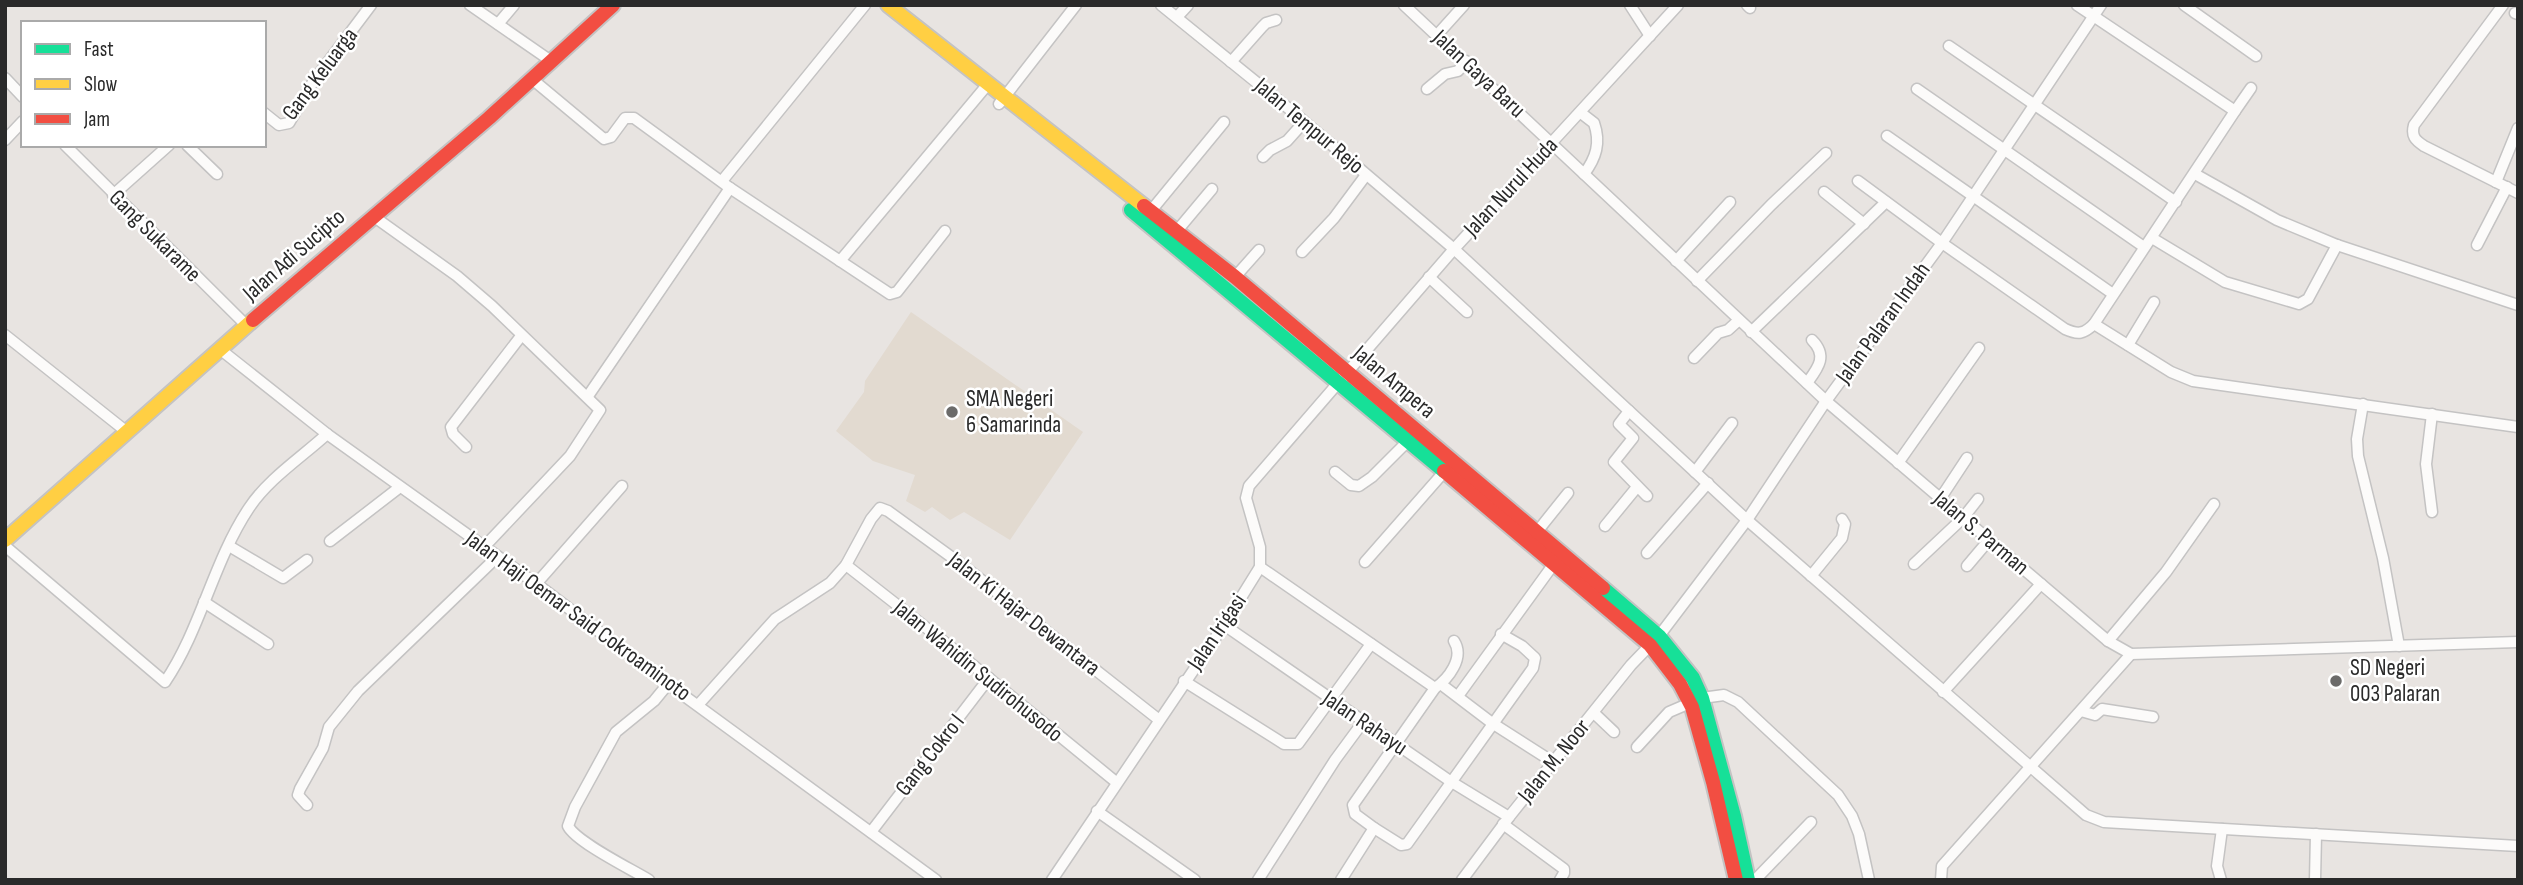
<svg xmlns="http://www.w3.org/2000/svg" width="2523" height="885" font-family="'Sofia Sans Condensed',sans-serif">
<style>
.education{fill:#e2dad0}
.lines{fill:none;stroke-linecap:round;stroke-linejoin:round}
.street-casing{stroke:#c4c3c3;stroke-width:13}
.fast-casing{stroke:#c4c3c3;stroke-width:18}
.slow-casing{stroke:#c4c3c3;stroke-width:18}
.jam-casing{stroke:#c4c3c3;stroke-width:18}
.street{stroke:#fcfbfa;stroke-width:10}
.fast{stroke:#16e098;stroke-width:14}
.slow{stroke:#ffcf43;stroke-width:14}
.jam{stroke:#f24e42;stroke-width:14}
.poi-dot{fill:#6c6b6a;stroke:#fff;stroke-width:2.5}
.labels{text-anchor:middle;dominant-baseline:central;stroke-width:5;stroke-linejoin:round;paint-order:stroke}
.street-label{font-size:23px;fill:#2a2a2a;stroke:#fff}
.poi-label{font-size:23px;fill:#2a2a2a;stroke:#fff;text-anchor:start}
</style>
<rect width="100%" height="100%" fill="#e8e4e1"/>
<path class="education" d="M911,312L1083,432L1010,540L964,512L950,520L932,507L925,512L906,501L915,475L873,461L836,431L864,392L865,381Z"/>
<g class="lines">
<defs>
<g id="street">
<path d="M470,5L551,61"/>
<path d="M1161,5L1293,112L1454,249L1747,520L2086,815L2104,822L2518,846"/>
<path d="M1404,5L1826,401L2108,641L2131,654L2518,642"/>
<path d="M1630,5L1650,36"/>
<path d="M1747,5L1750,8"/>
<path d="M2184,5L2256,56"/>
<path d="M2503,5L2414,125C2411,136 2415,140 2424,146L2518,193"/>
<path d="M2515,13L2518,14"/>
<path d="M1177,17L1188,5"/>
<path d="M498,24L514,5"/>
<path d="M1437,35L1464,5"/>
<path d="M1949,46L2176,202"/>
<path d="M1231,62L1262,27L1266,23L1276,20"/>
<path d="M5,78L23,97"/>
<path d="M532,79L604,139L611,137L625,118H634L730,188L890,294L897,292L945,231"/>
<path d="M1427,89L1445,74L1458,71L1466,61"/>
<path d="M1917,89L2144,247"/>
<path d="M999,104L1076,5"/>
<path d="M2235,111L2251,88"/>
<path d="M264,113L279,125L289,123L313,82L371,5"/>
<path d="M1581,113L1594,123C1601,143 1596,158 1584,174"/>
<path d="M1887,136L2113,294"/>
<path d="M5,140L23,121"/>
<path d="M65,145L247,326"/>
<path d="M187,145L217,174"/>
<path d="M1263,157L1270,150L1287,141L1304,122"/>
<path d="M2195,174L2277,220L2337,245L2518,305"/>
<path d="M722,181L865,5"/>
<path d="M1858,181L1942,243L2065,329C2078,335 2084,334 2094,324L2235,111L2077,5"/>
<path d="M2496,182L2518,128"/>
<path d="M1824,192L1864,224"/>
<path d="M113,195L169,145"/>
<path d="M1150,212L1224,122"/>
<path d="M373,216L457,276L492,306L600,410L570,456L484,547"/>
<path d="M1176,232L1212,189"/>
<path d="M2152,238L2225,282L2299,304L2308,299L2337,245"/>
<path d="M2477,245L2507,187"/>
<path d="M1302,252L1334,218L1366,175"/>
<path d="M840,261L988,84"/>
<path d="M1676,261L1730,202"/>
<path d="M1235,277L1259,250"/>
<path d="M1429,277L1467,312"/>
<path d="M1697,281L1771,205L1826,153"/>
<path d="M2094,324L2171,372L2193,381L2518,427"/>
<path d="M1751,332L1886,202"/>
<path d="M5,335L127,432"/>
<path d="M2128,345L2154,302"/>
<path d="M221,350L327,434L542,588L668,684L936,880"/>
<path d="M1694,358L1718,333L1728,330L1739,320"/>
<path d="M1807,383C1818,368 1828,356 1812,340"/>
<path d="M588,396L730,188"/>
<path d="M2363,404L2357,439L2358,456L2383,558L2399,646"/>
<path d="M1629,411L1619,424L1633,438L1614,462L1647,496"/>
<path d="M466,447L453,434L451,427L521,336"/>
<path d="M1898,463L1979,348"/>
<path d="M1335,472L1351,485L1359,486L1372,477L1408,441"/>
<path d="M1695,472L1732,423"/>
<path d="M1940,499L1967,458"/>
<path d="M2432,512L2426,464L2432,414"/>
<path d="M1605,526L1637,487"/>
<path d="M1536,533L1568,493"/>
<path d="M330,541L400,487"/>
<path d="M5,546L165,682C201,629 213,562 249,508C268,479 302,457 327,434"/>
<path d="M229,546L283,578L307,560"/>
<path d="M1647,553L1708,483"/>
<path d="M1365,562L1444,472"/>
<path d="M1914,564L1963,518L1978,499"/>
<path d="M846,565L947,644L1116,782"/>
<path d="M1967,566L1989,540"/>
<path d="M1260,567L1435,688"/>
<path d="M1811,576L1842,538L1845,524L1842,519"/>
<path d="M536,584L622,486"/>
<path d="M204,602L268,644"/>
<path d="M1224,625L1450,781L1509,817"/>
<path d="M2108,641L2166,572L2214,504"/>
<path d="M1184,681L1284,744H1298L1371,644"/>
<path d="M1442,685L1492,723L1553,762"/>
<path d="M1943,692L2041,584"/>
<path d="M1458,696L1553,565"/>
<path d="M1702,698L1724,695L1738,702L1838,795L1852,816L1859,834L1869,880"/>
<path d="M698,705L775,619L830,583L846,565L871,519L880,508L888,511L961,564L1158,719"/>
<path d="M2081,711L2095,715L2102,709L2153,717"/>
<path d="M1594,713L1614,732"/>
<path d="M1637,747L1669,712L1690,703"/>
<path d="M307,805L298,795L300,789L323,748L329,727L358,691L497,557"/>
<path d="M1097,811L1195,880"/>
<path d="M1503,824L1564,869V873L1560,880"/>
<path d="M1374,828L1401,845L1407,844L1533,668L1535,658L1522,646L1501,634"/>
<path d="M871,832L989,678"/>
<path d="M649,880C631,869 576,842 568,826L575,807L616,732L654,701L668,684"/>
<path d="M1052,880L1224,625L1260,567V547L1246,498L1249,486L1454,249L1678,5"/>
<path d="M1258,880L1335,760L1363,722"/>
<path d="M1341,880L1374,828L1355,814L1353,805L1435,688C1448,679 1465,658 1454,641"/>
<path d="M1462,880L1509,817L1631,665L1659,636L1747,520L1826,401L1942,243L2101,5"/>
<path d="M1755,880L1811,822"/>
<path d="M1941,880L1942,866L2131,654"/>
<path d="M2221,880L2217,866L2222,829"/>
<path d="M2315,880L2316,834"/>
</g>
<g id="fast">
<path d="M1131,210L1444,471"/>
<path d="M1603,588L1659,636L1693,678L1702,698L1734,816L1748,880"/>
</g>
<g id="slow">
<path d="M888,5L1144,206"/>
<path d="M5,540L253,320"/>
</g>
<g id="jam">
<path d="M1144,206L1235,277L1603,588"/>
<path d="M253,320L489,118L613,5"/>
<path d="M1444,471L1650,645L1680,684L1692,707L1713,782L1736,880"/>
</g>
</defs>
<use href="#street" class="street-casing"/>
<use href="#fast" class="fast-casing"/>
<use href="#slow" class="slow-casing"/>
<use href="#jam" class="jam-casing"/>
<use href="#street" class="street"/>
<use href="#fast" class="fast"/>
<use href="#slow" class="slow"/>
<use href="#jam" class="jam"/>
</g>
<g class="poi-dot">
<circle cx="952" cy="412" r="7"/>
<circle cx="2336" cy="681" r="7"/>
</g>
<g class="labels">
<g class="street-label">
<text transform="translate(320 74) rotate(-53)">Gang Keluarga</text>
<text transform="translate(1479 74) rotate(43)">Jalan Gaya Baru</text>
<text transform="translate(1309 126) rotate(40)">Jalan Tempur Rejo</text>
<text transform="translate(1511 187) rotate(-47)">Jalan Nurul Huda</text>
<text transform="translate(155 236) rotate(45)">Gang Sukarame</text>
<text transform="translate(294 255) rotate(-41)">Jalan Adi Sucipto</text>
<text transform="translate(1883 323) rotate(-54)">Jalan Palaran Indah</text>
<text transform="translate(1394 382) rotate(40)">Jalan Ampera</text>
<text transform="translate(1981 533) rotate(40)">Jalan S. Parman</text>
<text transform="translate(1024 614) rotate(38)">Jalan Ki Hajar Dewantara</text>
<text transform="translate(578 616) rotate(36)">Jalan Haji Oemar Said Cokroaminoto</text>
<text transform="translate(1217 632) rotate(-56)">Jalan Irigasi</text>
<text transform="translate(978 671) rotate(39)">Jalan Wahidin Sudirohusodo</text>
<text transform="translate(1365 723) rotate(34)">Jalan Rahayu</text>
<text transform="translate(930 755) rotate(-52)">Gang Cokro I</text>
<text transform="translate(1554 761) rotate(-51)">Jalan M. Noor</text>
</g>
<g class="poi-label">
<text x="966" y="399">SMA Negeri<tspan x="966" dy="26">6 Samarinda</tspan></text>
<text x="2350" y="668">SD Negeri<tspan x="2350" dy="26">003 Palaran</tspan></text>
</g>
</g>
<rect width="2523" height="885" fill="none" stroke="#2a2a2a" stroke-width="14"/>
<rect x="21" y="21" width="245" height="126" fill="#ffffff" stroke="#aaaaaa" stroke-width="2"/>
<rect x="35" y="44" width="35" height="10" fill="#16e098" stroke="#aaaaaa" stroke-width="2"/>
<text x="84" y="56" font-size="21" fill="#2a2a2a">Fast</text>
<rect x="35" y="79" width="35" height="10" fill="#ffcf43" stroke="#aaaaaa" stroke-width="2"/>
<text x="84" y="91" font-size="21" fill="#2a2a2a">Slow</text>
<rect x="35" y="114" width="35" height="10" fill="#f24e42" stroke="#aaaaaa" stroke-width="2"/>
<text x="84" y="126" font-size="21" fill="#2a2a2a">Jam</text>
</svg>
